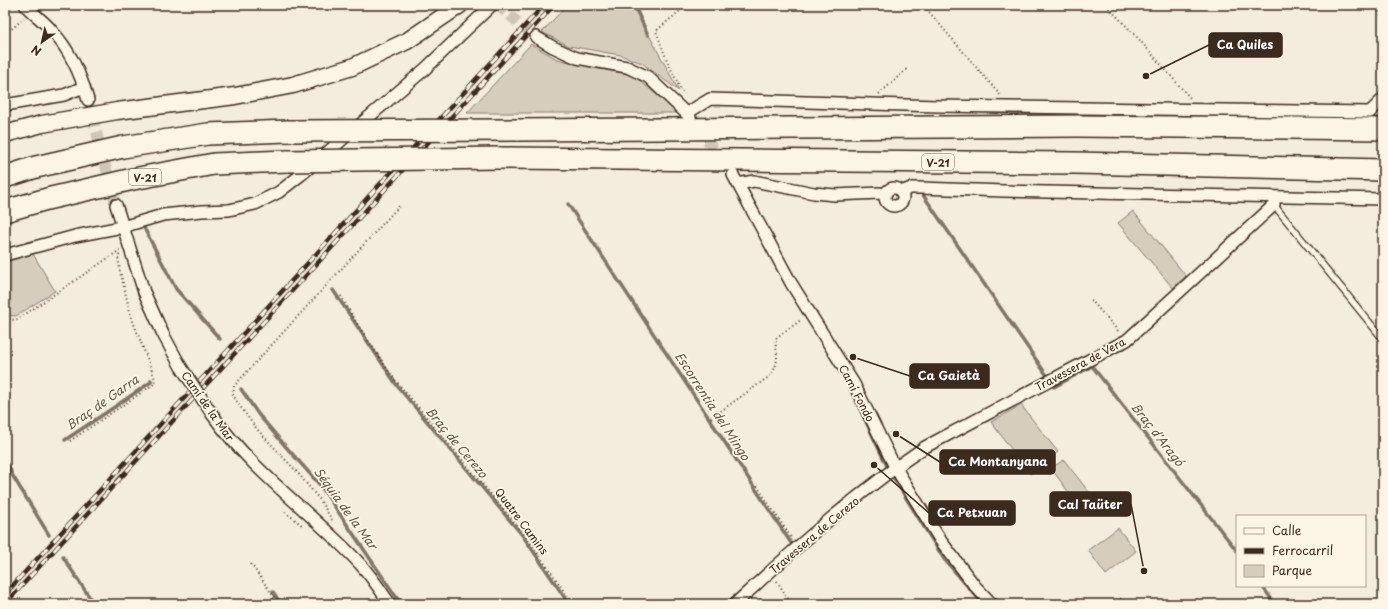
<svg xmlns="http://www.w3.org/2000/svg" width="1388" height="609" font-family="'Playpen Sans',sans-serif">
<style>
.green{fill:#d6cdbd;stroke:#887c6e}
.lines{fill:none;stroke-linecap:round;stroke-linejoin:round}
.stream{stroke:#817466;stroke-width:3.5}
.street-tunnel{stroke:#cfc6b7;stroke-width:11;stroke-dasharray:11 5.5;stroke-linecap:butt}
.lane-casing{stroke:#3b2a1e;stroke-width:8}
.street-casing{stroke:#3b2a1e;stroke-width:14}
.secondary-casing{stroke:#3b2a1e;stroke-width:19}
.highway-casing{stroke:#3b2a1e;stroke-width:24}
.path{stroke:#3b2a1e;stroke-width:2;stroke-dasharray:1 3;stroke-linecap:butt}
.lane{stroke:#fcf5e5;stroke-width:5.5}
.street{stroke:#fcf5e5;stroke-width:11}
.secondary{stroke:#fcf5e5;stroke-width:16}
.highway{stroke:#fcf5e5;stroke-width:21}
.rail-casing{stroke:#3b2a1e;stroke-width:4.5}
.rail{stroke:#fcf5e5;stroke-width:3;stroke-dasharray:9;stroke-linecap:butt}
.street-bridge-casing{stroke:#3b2a1e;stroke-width:14;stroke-linecap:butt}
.highway-bridge-casing{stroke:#3b2a1e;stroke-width:24;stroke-linecap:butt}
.street-bridge{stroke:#fcf5e5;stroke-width:11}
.highway-bridge{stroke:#fcf5e5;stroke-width:21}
.labels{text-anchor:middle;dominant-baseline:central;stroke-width:3.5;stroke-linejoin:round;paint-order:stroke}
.shield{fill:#fcf5e5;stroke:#75675a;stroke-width:1}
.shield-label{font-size:10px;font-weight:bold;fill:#3b2a1e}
.street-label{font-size:11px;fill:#3b2a1e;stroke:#fcf5e5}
.water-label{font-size:12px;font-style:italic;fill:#645548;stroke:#fcf5e5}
.leader{fill:none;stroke:#3b2a1e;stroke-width:1.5}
.callout-dot{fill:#3b2a1e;stroke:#fcf5e5;stroke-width:1.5}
.callout{fill:#3b2a1e;stroke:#3b2a1e;stroke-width:1.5}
.callout-label{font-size:12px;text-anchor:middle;font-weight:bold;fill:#fff}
</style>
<rect width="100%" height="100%" fill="#f4eddd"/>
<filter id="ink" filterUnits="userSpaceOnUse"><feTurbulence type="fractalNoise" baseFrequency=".025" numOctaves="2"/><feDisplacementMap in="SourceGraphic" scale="8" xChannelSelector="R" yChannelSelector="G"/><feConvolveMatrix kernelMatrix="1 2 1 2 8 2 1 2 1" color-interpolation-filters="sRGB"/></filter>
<g filter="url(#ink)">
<g class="green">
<path d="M567,5H635L649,35L679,91L642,63L620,55L569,46L542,32Z"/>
<path d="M531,44L557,59L594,68L633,75L678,113H467Z"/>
<path d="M1133,211L1186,276L1173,288L1118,223Z"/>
<path d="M33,254L55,291L16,316L5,315V262Z"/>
<path d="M1021,405L1058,452L1030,474L991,422Z"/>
<path d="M1064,460L1099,505L1085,515L1051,468Z"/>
<path d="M1118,528L1136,551L1106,575L1088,550Z"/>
</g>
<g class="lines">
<g class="stream">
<path d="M634,5L648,35"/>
<path d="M921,192L1048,377"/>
<path d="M568,204L793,546L790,548"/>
<path d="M143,226L176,289L220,339"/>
<path d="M333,290L398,387L523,536L569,604"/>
<path d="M847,382L887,466"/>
<path d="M1053,384L1054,387L1092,366L1237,551"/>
<path d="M241,389L258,414L287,448L320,485L401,604"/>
<path d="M65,440L110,410L151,382V380"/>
<path d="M5,461L11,471V473L49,535"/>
<path d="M893,477L944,559L983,604"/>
<path d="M63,557L94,604"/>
<path d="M1262,586L1275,604"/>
<path d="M273,592L281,604"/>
<path d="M726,604L748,585"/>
</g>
<g class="street-tunnel">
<path d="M497,5L536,37"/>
<path d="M88,100L116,205"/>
<path d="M697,127L723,161"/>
</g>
<defs>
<path id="lane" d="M1274,205L1383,339"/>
<g id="street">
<path d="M25,5C33,14 44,21 52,31C70,50 81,75 88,100"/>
<path d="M536,37L553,47L577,58L627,67L648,77L690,117"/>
<path d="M5,105L64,95L84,87"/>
<path d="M687,113L710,99L938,106L1370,112L1383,99"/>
<path d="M733,175L791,283L854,384L895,467L941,541L975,586L992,604"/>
<path d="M738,184L754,181L814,193L835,195L880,193L885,195"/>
<circle cx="894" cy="197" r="9"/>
<path d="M901,192L911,188H920L1004,191L1383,199"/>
<path d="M116,205L144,292L163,334L181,367"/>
<path d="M5,255L75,236L122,227L163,215L202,211L229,210L255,204L279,192L302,174L425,69L492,5"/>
<path d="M212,414C252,472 313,513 361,565C372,577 381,591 390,604"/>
<path d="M735,604C794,549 858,492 925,447L1127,340L1274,205V197"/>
</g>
<path id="secondary" d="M5,134L42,124L117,111L235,96L293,85L352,67L407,41L460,5"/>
<g id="highway">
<path d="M517,130L1077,126L1383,129"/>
<path d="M499,158L1075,163L1383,170"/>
<path d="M5,177L36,167L123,147L208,134L288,131"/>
<path d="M5,211L47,199L133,179L214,164L288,161"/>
</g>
</defs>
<use href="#lane" class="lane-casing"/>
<use href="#street" class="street-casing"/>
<use href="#secondary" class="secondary-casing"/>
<use href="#highway" class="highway-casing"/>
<g class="path">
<path d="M756,5L758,8"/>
<path d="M1106,5L1136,36L1191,99"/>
<path d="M1374,5L1383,18"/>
<path d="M924,6L1001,96"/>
<path d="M5,33L14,27L24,18"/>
<path d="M682,92L668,63L656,31L687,5"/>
<path d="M879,94L908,68"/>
<path d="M341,296L356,322L392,376L525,535L573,604"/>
<path d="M1091,300L1119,332"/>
<path d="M5,317L14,320L18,319L120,250"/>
<path d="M711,418L770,376C774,371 777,364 777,357C777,350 774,344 777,337L801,320"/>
<path d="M70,441L154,384L155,379L131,316L120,271L118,257L120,254"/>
<path d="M757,486L792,539"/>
<path d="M285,512L303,526"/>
<path d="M332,520L320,500L297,472L256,428L239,405L233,395L234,386L401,204"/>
<path d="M251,564L279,604"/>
<path d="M777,581L791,604"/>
<path d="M1114,604L1123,597"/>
</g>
<use href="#lane" class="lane"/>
<use href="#street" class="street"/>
<use href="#secondary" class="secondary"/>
<use href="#highway" class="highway"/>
<defs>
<g id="rail">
<path d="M5,594L544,5"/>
<path d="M5,604L554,5"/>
</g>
</defs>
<use href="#rail" class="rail-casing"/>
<use href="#rail" class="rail"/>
<defs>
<path id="street-bridge" d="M181,367L212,414"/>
<g id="highway-bridge">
<path d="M288,131L517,130"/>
<path d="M288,161L499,158"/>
</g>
</defs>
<use href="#street-bridge" class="street-bridge-casing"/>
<use href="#highway-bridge" class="highway-bridge-casing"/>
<use href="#street-bridge" class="street-bridge"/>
<use href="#highway-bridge" class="highway-bridge"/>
</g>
</g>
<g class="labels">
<g class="shield">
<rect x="922" y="154" width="32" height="16" rx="3"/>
<rect x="129" y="169" width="32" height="16" rx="3"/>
</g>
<g class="shield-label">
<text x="938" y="162">V-21</text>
<text x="145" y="177">V-21</text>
</g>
<g class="street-label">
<text transform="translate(1080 364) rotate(-28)">Travessera de Vera</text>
<text transform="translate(857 393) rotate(62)">Camí Fondo</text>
<text transform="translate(208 406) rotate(55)">Camí de la Mar</text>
<text transform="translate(522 521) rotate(53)">Quatre Camins</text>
<text transform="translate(814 535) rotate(-40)">Travessera de Cerezo</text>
</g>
<g class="water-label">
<text transform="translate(102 402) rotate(-35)">Braç de Garra</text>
<text transform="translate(713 406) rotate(57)">Escorrentia del Mingo</text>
<text transform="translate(1158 434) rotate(52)">Braç d'Aragó</text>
<text transform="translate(457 442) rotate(50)">Braç de Cerezo</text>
<text transform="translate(346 508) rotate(54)">Séquia de la Mar</text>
</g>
</g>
<path class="leader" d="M1146 76L1209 45M853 357L910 376M896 434L940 462M1144 571L1131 504M874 465L929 513"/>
<g class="callout-dot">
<circle cx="1146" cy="76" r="4"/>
<circle cx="853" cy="357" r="4"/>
<circle cx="896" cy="434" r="4"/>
<circle cx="1144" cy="571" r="4"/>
<circle cx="874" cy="465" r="4"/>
</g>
<g class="callout">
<rect x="1209" y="33" width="73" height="24" rx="4"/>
<rect x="910" y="364" width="79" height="24" rx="4"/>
<rect x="940" y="450" width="115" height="24" rx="4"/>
<rect x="1050" y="492" width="81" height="24" rx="4"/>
<rect x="929" y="501" width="86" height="24" rx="4"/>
</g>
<g class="callout-label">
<text x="1245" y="49">Ca Quiles</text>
<text x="949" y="380">Ca Gaietà</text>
<text x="998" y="466">Ca Montanyana</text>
<text x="1090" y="509">Cal Taüter</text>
<text x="972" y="517">Ca Petxuan</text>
</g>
<rect width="1388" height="609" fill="none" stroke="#fcf5e5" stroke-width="20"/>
<rect x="10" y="10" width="1368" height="589" fill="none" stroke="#3b2a1e" stroke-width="1.5" filter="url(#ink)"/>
<rect x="1236" y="515" width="130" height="72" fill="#fcf5e5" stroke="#afa495"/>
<rect x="1244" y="528" width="20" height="6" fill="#fcf5e5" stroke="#afa495"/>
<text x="1272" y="535" font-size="12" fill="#3b2a1e">Calle</text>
<rect x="1244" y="548" width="20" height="6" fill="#3b2a1e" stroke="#afa495"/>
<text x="1272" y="555" font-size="12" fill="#3b2a1e">Ferrocarril</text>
<rect x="1244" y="565" width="20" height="12" fill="#d6cdbd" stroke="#afa495"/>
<text x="1272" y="575" font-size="12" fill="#3b2a1e">Parque</text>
<g transform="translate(42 42) rotate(214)" stroke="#fcf5e5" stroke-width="3" paint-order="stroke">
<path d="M0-3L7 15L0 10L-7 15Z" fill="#3b2a1e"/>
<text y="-6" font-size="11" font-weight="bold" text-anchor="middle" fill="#3b2a1e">N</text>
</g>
</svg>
